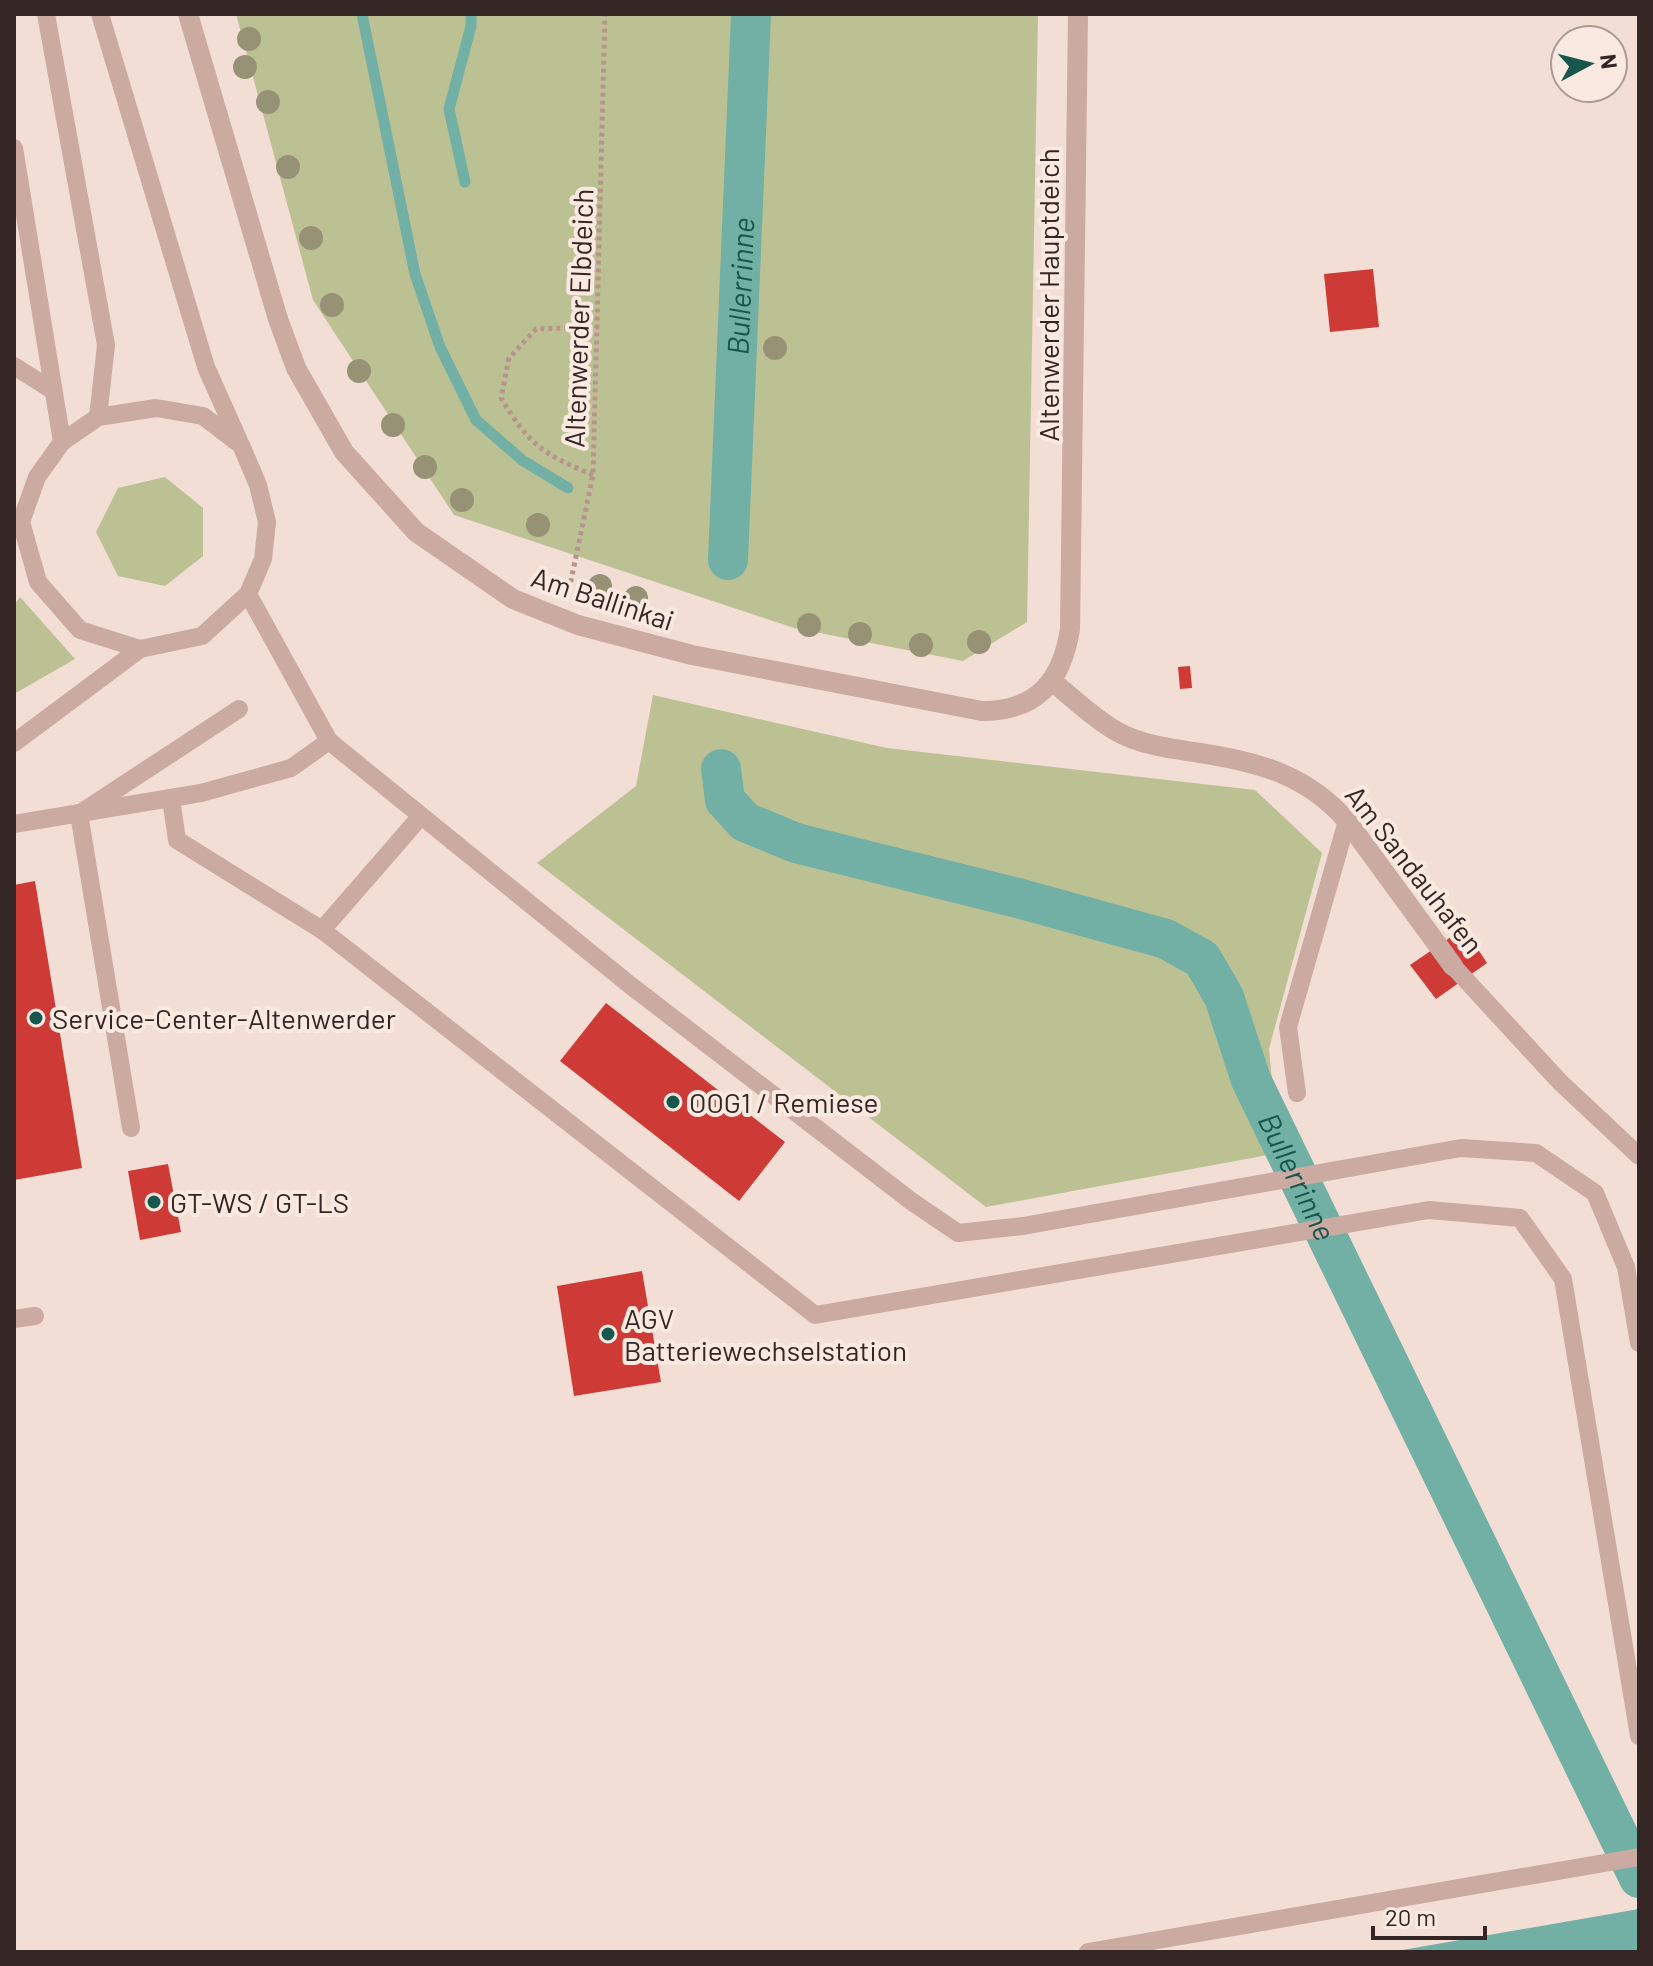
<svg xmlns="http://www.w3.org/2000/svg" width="1653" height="1966" font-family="Barlow,sans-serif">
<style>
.green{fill:#bcc194}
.water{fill:#72b0a5}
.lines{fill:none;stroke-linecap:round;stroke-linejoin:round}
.stream{stroke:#72b0a5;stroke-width:11}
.canal{stroke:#72b0a5;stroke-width:40}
.building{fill:#ce3b37}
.path{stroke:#b6948b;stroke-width:5;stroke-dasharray:4 4;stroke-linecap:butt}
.service{stroke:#caaaa1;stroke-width:18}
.minor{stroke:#caaaa1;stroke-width:20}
.tree{fill:#979275}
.poi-dot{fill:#18574d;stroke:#fae9e1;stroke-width:3}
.labels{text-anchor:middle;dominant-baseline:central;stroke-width:8;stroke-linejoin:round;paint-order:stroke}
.street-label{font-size:28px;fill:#342624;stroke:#fae9e1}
.poi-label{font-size:28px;fill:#342624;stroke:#fae9e1;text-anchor:start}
.water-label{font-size:30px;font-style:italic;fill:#18574d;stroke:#fae9e1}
</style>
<rect width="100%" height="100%" fill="#f2ded5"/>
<g class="green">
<path d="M236,14H1038L1027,622L963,661L794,628L454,515L313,300Z"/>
<path d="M165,477L203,508V556L165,586L118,576L96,532L118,488Z"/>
<path d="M20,597L75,659L14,694V605Z"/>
<path d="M653,695L887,748L1255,790L1322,853L1269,1049L1279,1153L986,1207L537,863L636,786Z"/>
</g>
<path class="water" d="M1639,1909V1952H1391Z"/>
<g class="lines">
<g class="stream">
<path d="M362,14L415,274L440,347L476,420L522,460L568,488"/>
<path d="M465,182L449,109L471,26V14"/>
</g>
<g class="canal">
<path id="s1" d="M728,560L751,14"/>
<path id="s2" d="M721,769L725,800L745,822L796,843L1018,898L1166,939L1202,959L1224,997L1251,1080L1639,1878"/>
</g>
</g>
<g class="building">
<path d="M1373,269L1379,327L1330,332L1324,274Z"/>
<path d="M1190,666L1192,688L1180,689L1178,667Z"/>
<path d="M35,881L82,1168L14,1180V885Z"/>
<path d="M1464,928L1487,963L1436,999L1410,965Z"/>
<path d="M606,1003L785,1142L739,1201L560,1061Z"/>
<path d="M168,1164L181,1232L140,1240L128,1171Z"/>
<path d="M642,1271L661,1382L574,1396L557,1286Z"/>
</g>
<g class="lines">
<g class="path">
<path d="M593,475C543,454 529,445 501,398L509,358L536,329L599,327"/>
<path d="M569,590L593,475L605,14"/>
</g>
<g class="service">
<path d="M46,14L106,345L98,417"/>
<path d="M100,14L206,367L239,441"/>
<path d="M14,148L62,442"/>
<path d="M14,366L52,390"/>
<path d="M156,408L203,416L241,445L258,485L267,522L263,559L248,594L202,636L140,649L80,630L38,582L21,522L37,477L62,442L98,417Z"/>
<path d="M248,594L329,741L630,985L911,1201L958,1233L1023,1226L1461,1148L1536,1153L1595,1193L1626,1267L1639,1343"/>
<path d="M14,743L140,649"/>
<path d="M171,799L177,840L322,930L421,816"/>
<path d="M14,824L201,793L291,768L329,741"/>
<path d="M322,930L815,1315L1429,1210L1520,1218L1563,1279L1639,1736"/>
<path d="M1453,966L1560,1082L1639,1156"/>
<path d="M1297,1093L1288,1027L1347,821"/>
<path d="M131,1128L79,814L239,709"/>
<path d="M14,1319L35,1316"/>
<path d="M1088,1952L1639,1857"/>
</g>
<g class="minor">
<path d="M188,14L278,319L296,368L344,452L416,532L513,599L578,625L692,655L982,711C1038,711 1062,680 1070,629L1078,14"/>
<path d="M1053,682C1073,698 1093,718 1116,731C1140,745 1173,749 1200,753C1259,762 1307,775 1347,821L1453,966"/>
</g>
</g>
<g class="tree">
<circle cx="249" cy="39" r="12"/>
<circle cx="245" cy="67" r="12"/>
<circle cx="268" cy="102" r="12"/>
<circle cx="288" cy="167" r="12"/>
<circle cx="311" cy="238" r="12"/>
<circle cx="332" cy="305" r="12"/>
<circle cx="775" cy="348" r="12"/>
<circle cx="359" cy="371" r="12"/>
<circle cx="393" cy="425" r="12"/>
<circle cx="425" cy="467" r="12"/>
<circle cx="462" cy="500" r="12"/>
<circle cx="538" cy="525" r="12"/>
<circle cx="600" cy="586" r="12"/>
<circle cx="636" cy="598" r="12"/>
<circle cx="809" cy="625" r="12"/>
<circle cx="860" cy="634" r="12"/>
<circle cx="979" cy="642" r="12"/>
<circle cx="921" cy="645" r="12"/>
</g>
<g class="poi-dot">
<circle cx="36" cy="1018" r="8"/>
<circle cx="673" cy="1102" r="8"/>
<circle cx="154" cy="1202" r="8"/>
<circle cx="608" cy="1334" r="8"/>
</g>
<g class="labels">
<g class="street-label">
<text transform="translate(1048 295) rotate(-90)">Altenwerder Hauptdeich</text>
<text transform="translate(578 318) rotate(-88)">Altenwerder Elbdeich</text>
<text transform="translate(603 598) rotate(18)">Am Ballinkai</text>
<text transform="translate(1415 869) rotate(52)">Am Sandauhafen</text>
</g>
<g class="poi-label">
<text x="52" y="1018">Service-Center-Altenwerder</text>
<text x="689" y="1102">OOG1 / Remiese</text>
<text x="170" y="1202">GT-WS / GT-LS</text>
<text x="624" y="1318">AGV<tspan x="624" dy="32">Batteriewechselstation</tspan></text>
</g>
<g class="water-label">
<text stroke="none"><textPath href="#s1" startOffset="274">Bullerrinne</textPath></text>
<text stroke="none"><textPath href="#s2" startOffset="778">Bullerrinne</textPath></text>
</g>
</g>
<rect width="1653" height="1966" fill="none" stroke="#342624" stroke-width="32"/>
<g transform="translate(1589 64) rotate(83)"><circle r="38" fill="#fae9e1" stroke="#ab9b95" stroke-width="2"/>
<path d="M0-6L14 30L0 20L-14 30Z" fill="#18574d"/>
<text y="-12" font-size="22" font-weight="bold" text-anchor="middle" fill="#342624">N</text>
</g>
<path d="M1373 1926v12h112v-12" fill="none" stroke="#342624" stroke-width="4"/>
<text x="1385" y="1926" font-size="24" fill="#342624" stroke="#fae9e1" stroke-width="6" paint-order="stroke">20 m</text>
</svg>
